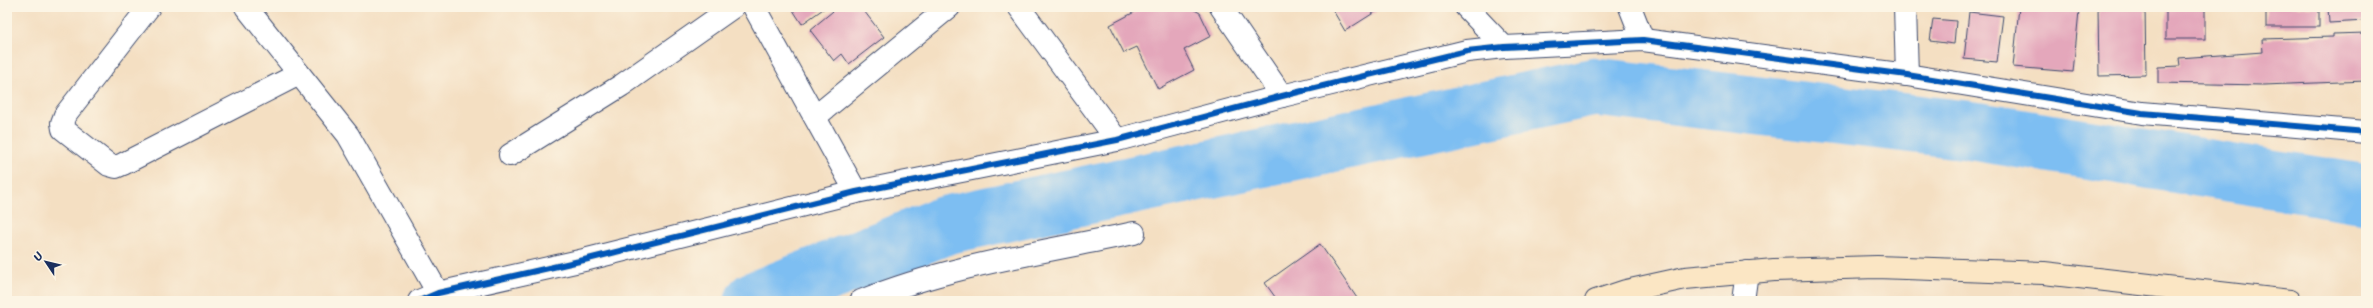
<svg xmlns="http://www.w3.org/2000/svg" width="2373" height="308" font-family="Sriracha,sans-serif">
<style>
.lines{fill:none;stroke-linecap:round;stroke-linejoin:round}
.river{stroke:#7dbef2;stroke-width:59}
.building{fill:#e4a7bb}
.street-casing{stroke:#3c496d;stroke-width:24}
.secondary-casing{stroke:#3c496d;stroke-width:24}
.street{stroke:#fff;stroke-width:22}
.secondary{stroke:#fbe6c4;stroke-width:22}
.cycleway-casing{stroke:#fcf5e5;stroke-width:8}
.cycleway{stroke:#0057b8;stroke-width:6}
</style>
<rect width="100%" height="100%" fill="#fcf5e5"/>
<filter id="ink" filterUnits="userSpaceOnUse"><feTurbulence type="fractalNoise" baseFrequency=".025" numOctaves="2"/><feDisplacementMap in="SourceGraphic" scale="8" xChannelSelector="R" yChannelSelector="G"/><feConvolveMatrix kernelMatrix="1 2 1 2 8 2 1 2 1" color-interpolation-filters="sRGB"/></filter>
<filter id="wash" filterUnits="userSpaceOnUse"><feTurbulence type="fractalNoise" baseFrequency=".012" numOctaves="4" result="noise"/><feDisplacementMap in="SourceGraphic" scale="16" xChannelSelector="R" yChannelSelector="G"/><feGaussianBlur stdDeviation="0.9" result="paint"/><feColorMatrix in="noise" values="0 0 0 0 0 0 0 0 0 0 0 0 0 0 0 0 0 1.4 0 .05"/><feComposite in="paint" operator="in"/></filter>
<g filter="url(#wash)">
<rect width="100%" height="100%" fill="#f4dfc2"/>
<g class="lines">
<path class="river" d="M754,301L946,225L1595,87L1967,130L2366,194"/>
</g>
<g id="blocks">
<g class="building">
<path d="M791,7H826L802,24Z"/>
<path d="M838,7H861L884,37L849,64L842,54L834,61L810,30Z"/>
<path d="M1144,7H1189L1200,13L1211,36L1184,50L1194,70L1158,89L1137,47L1124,53L1110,25Z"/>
<path d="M1331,7H1383L1345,31Z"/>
<path d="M2019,7L2079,11L2073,72L2013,67Z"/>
<path d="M2098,7H2145L2146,75L2099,76Z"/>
<rect x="2166" y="7" width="39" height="32"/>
<rect x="2266" y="7" width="53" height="20"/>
<path d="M2328,7H2366V21L2329,23Z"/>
<path d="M1969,12L2003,16L1997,62L1964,59Z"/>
<path d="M1933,19L1956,21L1954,44L1930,41Z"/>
<path d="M2366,33V81L2264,85L2158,83V67L2180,66L2179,58L2263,52L2262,39L2333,37V34Z"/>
<path d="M1320,244L1359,301H1278L1265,283Z"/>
</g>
</g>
</g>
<g filter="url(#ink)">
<use href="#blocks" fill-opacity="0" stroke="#3c496d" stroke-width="1"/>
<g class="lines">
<defs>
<g id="street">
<path d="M149,7L65,115L62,123L63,129L109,165L116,167L123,164L299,74"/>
<path d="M246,7L348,135L438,293"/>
<path d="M754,7L856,192"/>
<path d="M1019,7L1117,140"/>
<path d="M1221,7L1282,96"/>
<path d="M1466,7L1504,47"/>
<path d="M1630,7L1643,40"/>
<path d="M1905,7L1907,75"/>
<path d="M815,117L949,7"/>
<path d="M510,155L622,85L733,7"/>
<path d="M419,301L438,293L584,260L856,192L1117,140L1282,96L1467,51L1504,47L1643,40L1907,75L2142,113L2366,132"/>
<path d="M861,301C947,266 1043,252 1134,233"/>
<path d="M1743,301L1747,272"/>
</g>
<path id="secondary" d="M1596,301L1626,291L1685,278L1774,270L1877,267L2044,273L2290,301"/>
</defs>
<use href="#street" class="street-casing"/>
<use href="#secondary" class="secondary-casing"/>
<use href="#street" class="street"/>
<use href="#secondary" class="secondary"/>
<defs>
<path id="cycleway" d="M419,301L438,293L584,260L856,192L1117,140L1282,96L1467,51L1504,47L1643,40L1907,75L2142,113L2366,132"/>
</defs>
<use href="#cycleway" class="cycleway-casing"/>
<use href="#cycleway" class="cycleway"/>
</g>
</g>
<rect width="2373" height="308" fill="none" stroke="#fcf5e5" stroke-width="24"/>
<g transform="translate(46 262) rotate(305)" stroke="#fcf5e5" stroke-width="3" paint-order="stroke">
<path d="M0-3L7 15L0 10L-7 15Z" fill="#1b2f5e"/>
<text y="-6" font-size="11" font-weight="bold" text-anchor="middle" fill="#1b2f5e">U</text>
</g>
</svg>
